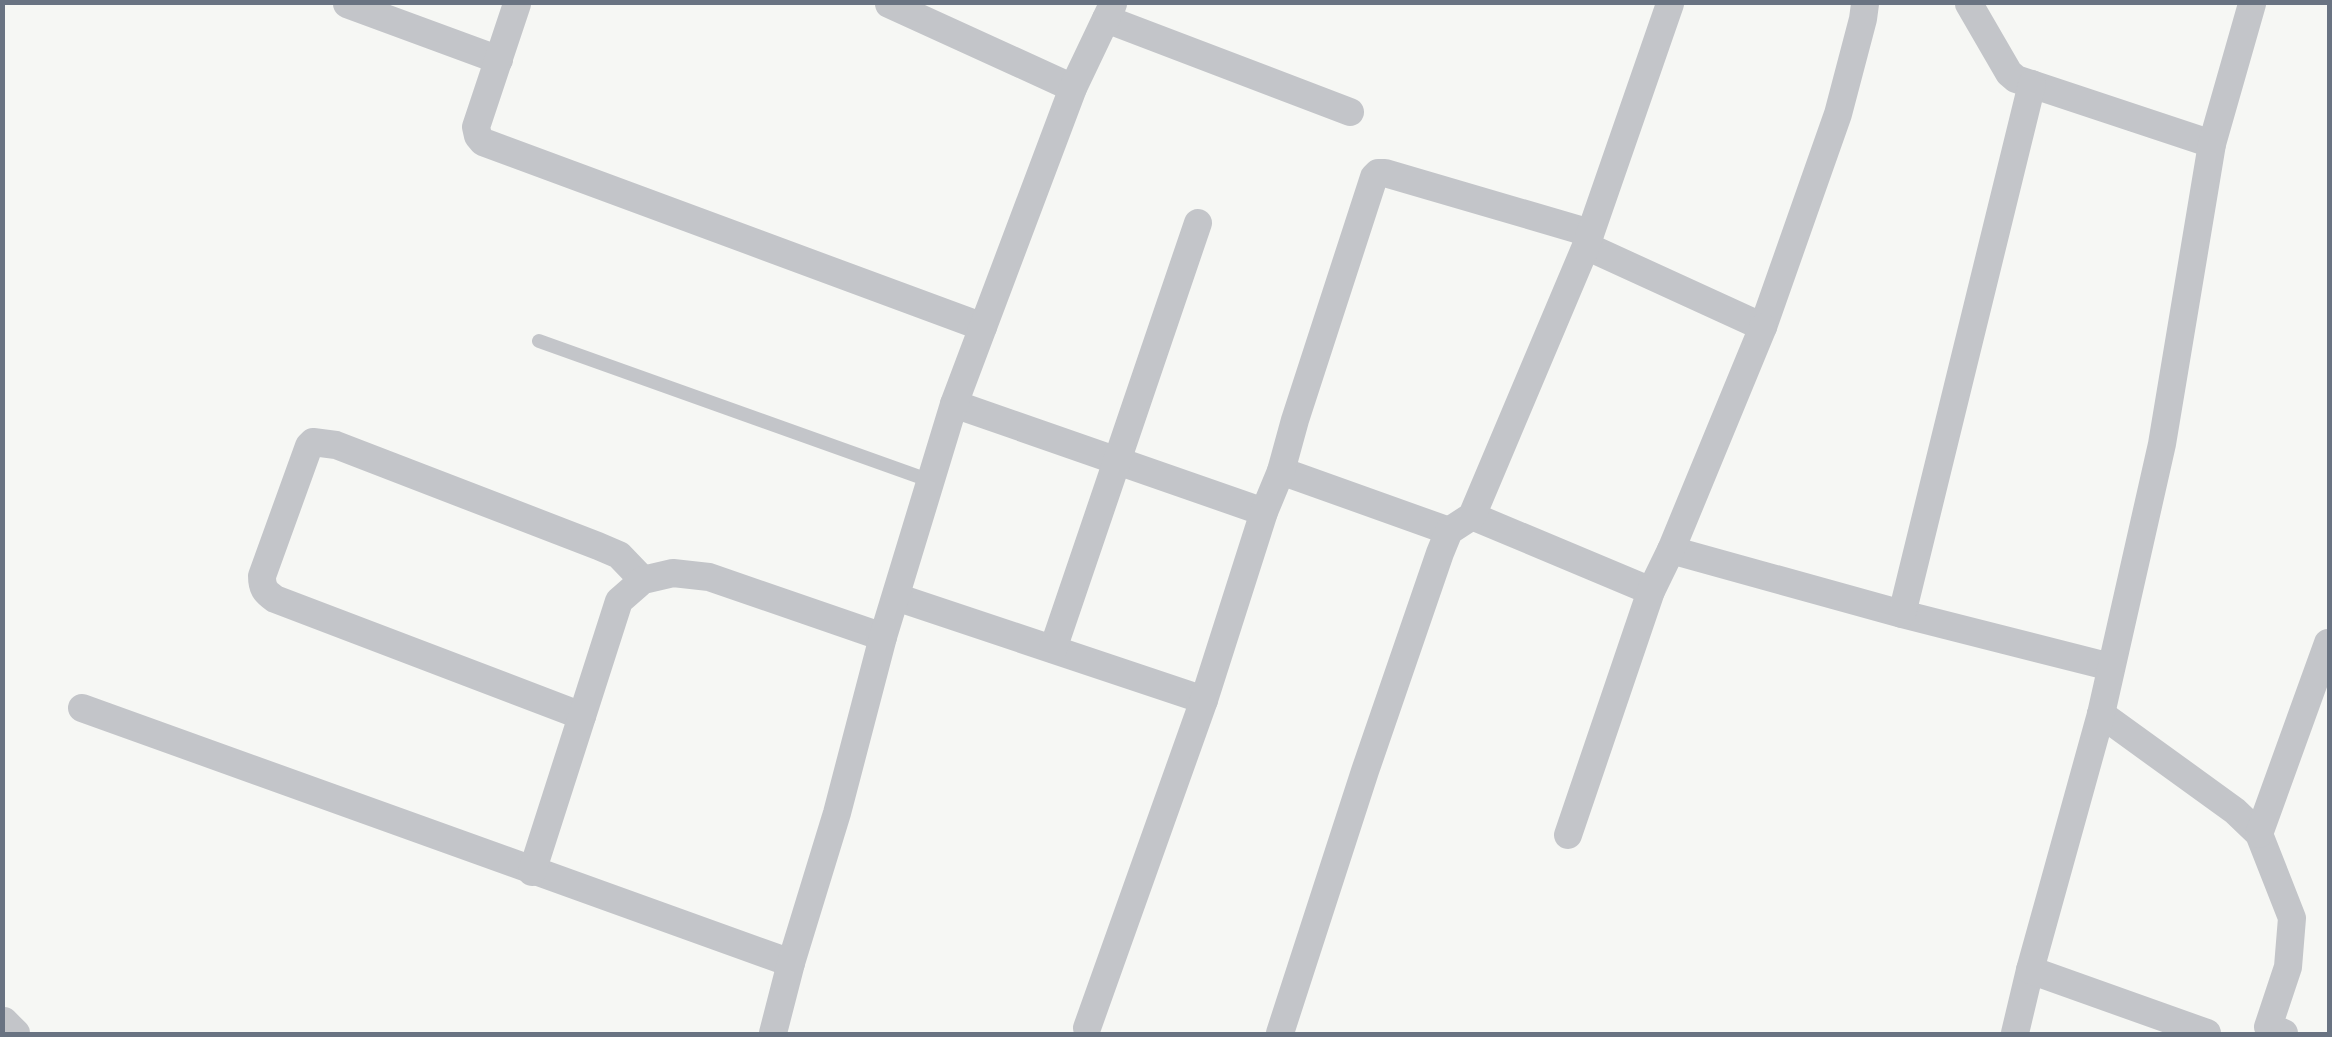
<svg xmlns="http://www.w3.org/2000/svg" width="2332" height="1037" font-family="'PT Sans',sans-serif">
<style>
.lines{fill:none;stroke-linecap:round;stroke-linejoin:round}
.lane{stroke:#c3c5c9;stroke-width:14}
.street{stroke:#c3c5c9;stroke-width:28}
</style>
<rect width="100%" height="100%" fill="#f6f7f4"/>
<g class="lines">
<path class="lane" d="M539,341L931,481"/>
<g class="street">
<path d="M347,4L499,60"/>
<path d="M517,4L476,127L478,136L483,142L983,327"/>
<path d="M889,4L1073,88"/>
<path d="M1969,4L2009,73L2016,79L2212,144"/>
<path d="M1106,19L1350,112"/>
<path d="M1586,246L1763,327L1838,114L1863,19L1865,4"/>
<path d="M954,404L1264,512"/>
<path d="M1281,471L1449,531"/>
<path d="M1472,516L1651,591"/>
<path d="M1671,550L1902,614L2111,667"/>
<path d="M896,597L1204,700"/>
<path d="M1902,614L2032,84"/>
<path d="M1053,649L1198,223"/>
<path d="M82,708L791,963"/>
<path d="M2101,714L2235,811L2259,834L2292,918L2288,967L2268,1027L2284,1033"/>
<path d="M582,716L275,599C265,592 262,588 262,576L309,446L313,442L336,445L598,546L619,555L643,580"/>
<path d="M2259,834L2328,643"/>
<path d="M1568,835L1651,591L1671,550L1763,327"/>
<path d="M532,872L619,601L643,580L673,573L709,577L883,637"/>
<path d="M4,1021L16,1033"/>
<path d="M1087,1028L1204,700L1264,512L1281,471L1295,420L1374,177L1378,173H1385L1590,233"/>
<path d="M773,1033L791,963L837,813L883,637L954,404L1073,88L1113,4"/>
<path d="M1280,1033L1365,771L1440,553L1449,531L1472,516L1586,246L1670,4"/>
<path d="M2015,1033L2030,970"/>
<path d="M2207,1033L2030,970L2101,714L2162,444L2212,144L2252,4"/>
</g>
</g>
<rect width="2332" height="1037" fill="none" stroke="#697382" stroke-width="10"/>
</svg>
